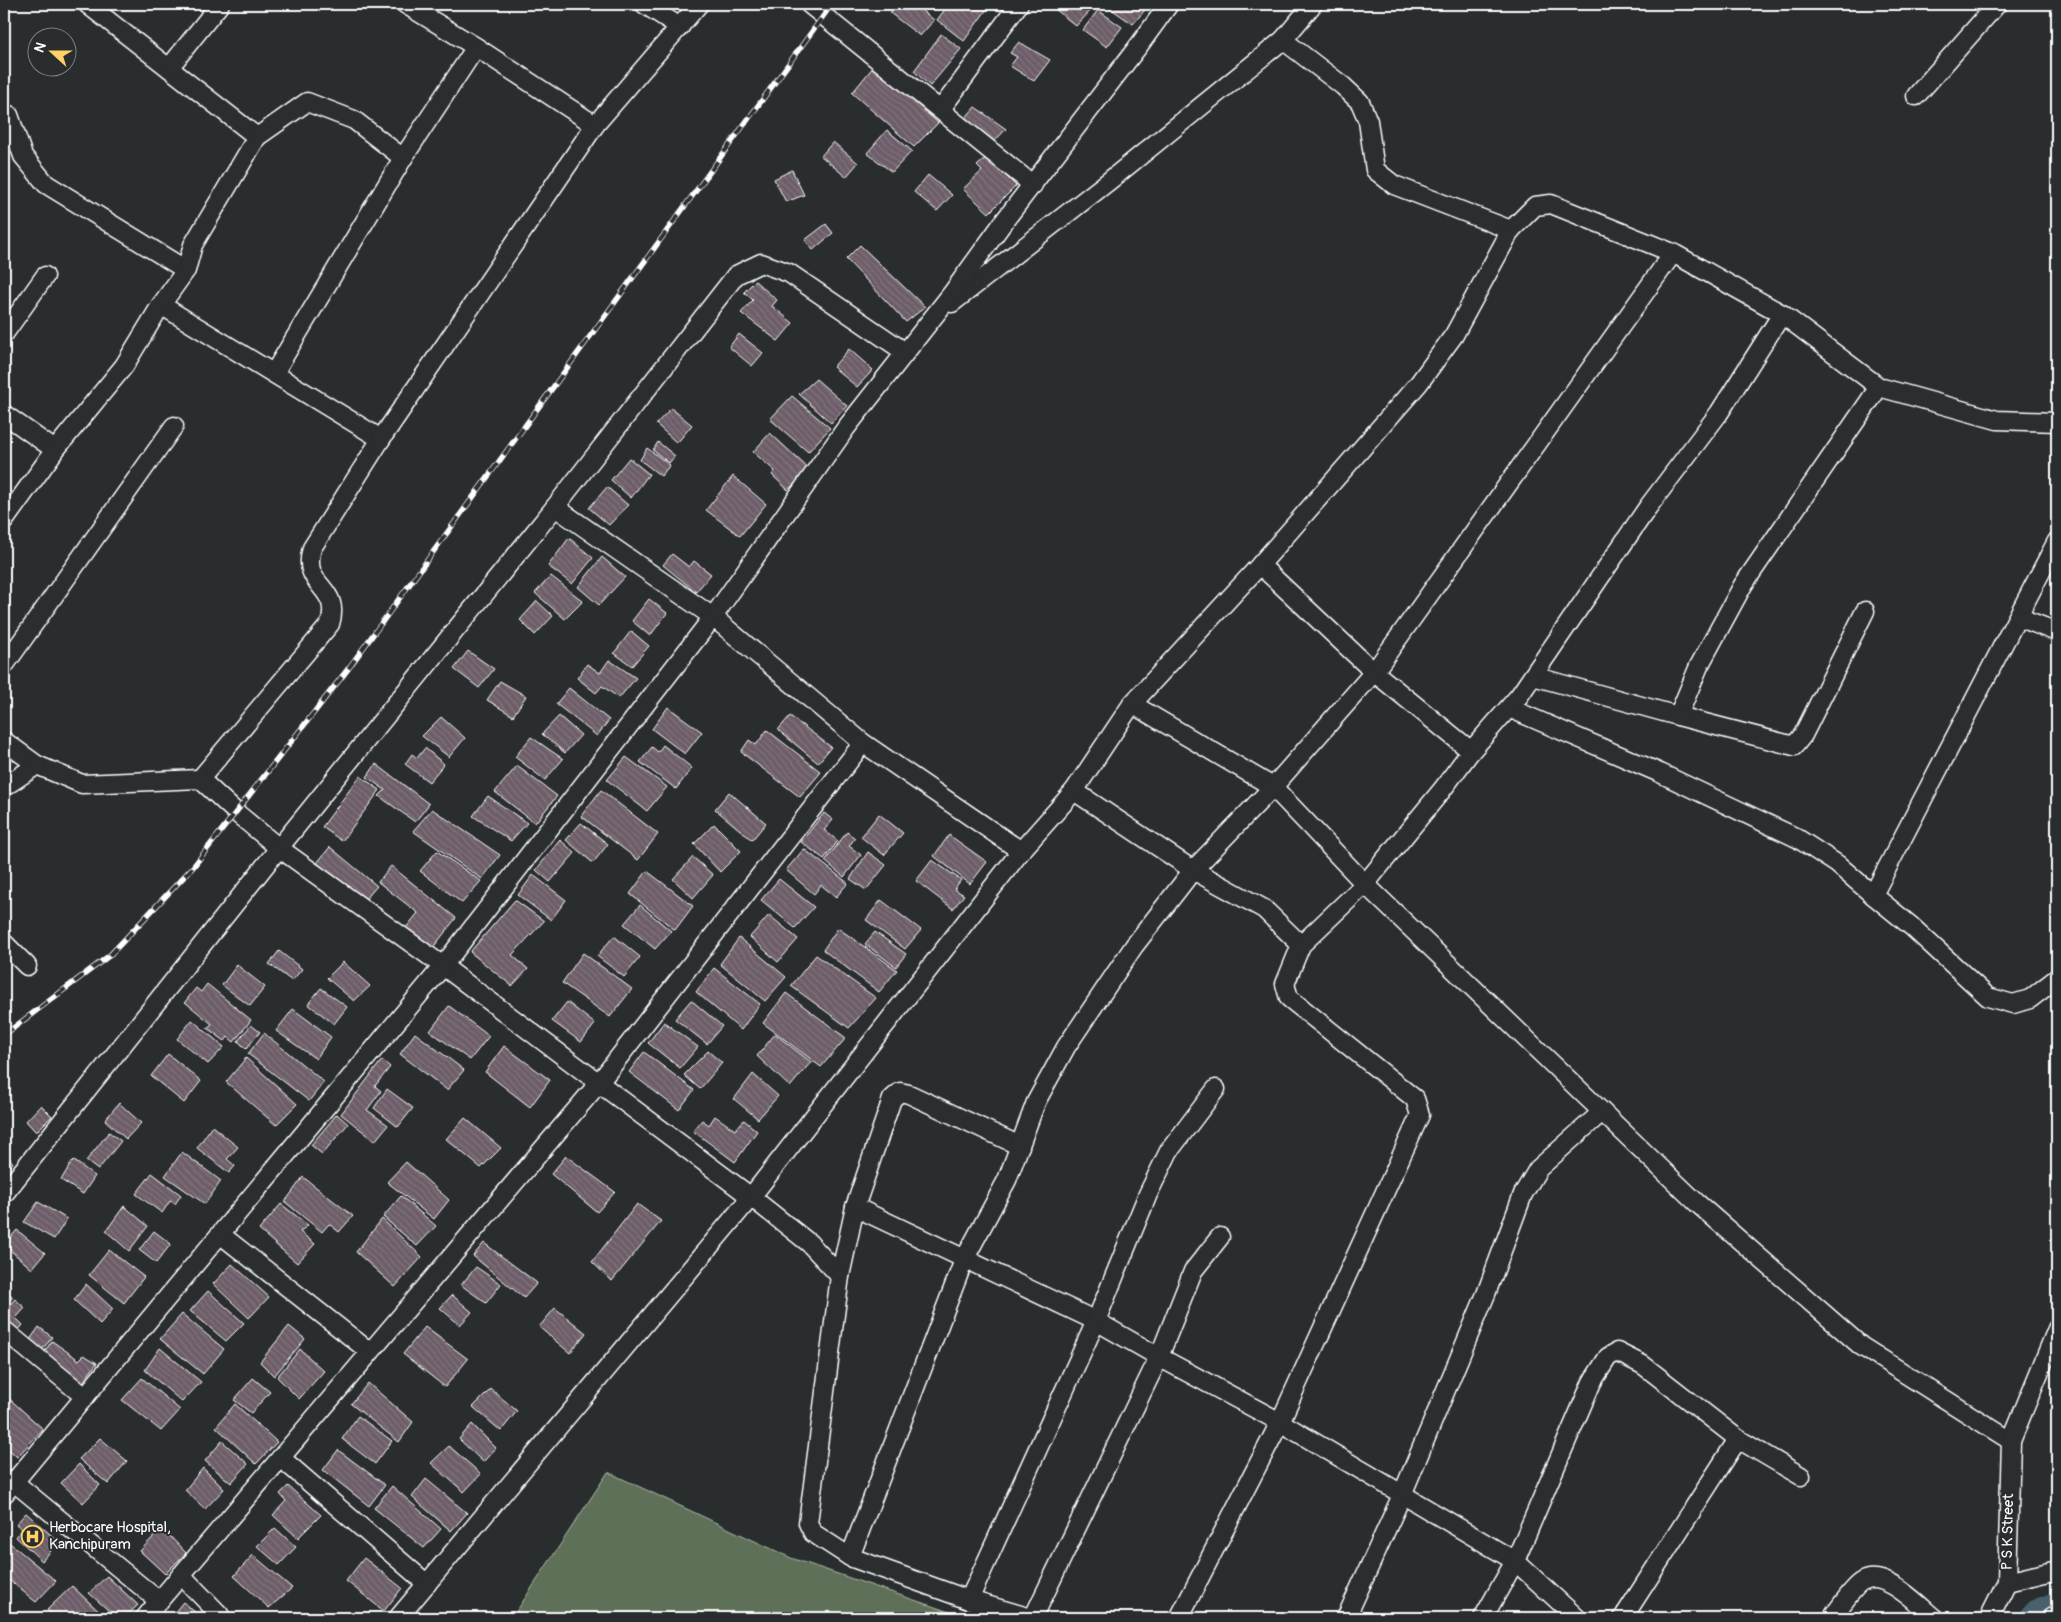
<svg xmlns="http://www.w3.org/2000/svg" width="2061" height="1622" font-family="Pangolin,sans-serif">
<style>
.grass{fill:#5e6f59;stroke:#aeb7ac}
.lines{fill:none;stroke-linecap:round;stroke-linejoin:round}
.canal{stroke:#49616d;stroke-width:21}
.building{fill:url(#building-back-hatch);stroke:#fff}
.street-casing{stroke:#fff;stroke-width:21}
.street{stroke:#2a2d2e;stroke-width:18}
.rail-casing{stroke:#fff;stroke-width:5.5}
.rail{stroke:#2a2d2e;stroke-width:4;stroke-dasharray:11;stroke-linecap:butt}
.labels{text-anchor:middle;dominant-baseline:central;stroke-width:4;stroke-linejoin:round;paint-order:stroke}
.poi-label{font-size:15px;fill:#fff;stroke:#2a2d2e;text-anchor:start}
.street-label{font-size:15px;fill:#fff;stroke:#2a2d2e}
</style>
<defs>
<pattern id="building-back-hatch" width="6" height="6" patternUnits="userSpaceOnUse" patternTransform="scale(1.25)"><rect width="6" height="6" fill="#6c5d68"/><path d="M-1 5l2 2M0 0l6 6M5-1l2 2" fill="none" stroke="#82757f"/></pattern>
</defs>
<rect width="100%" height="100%" fill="#2a2d2e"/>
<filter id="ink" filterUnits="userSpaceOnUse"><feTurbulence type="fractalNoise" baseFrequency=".02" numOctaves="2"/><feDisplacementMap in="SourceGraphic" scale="10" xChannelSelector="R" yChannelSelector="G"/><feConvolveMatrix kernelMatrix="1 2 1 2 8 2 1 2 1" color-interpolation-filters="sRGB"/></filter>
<g filter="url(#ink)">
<path class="grass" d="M608,1472L791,1558L967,1618H512Z"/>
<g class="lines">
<path class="canal" d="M2028,1618L2034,1611L2057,1602"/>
</g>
<g class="building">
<path d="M898,4H913L934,20L920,36L890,13Z"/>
<path d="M949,4H978L987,9L964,41L937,20Z"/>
<path d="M1049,4H1090L1094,7L1076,26Z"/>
<path d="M1104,4H1150L1133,24Z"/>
<path d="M1098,10L1122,27L1107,47L1083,30Z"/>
<path d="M941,34L961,49L930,86L914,71Z"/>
<path d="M1019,42L1050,60L1034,81L1010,66L1017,57L1010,53Z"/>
<path d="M874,66L938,123L914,147L852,93Z"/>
<path d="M975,107L1006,129L991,145L962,122Z"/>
<path d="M887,130L912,151L892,172L867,153Z"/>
<path d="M833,142L858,163L846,177L821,156Z"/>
<path d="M987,157L1016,186L989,213L963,189L982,171L977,166Z"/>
<path d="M792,170L804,195L786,202L774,179Z"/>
<path d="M928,175L952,195L937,211L914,192Z"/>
<path d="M826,224L833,233L813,250L805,240Z"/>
<path d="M860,245L925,307L906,322L846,259Z"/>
<path d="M755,281L777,300L772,306L793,323L778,341L741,313L753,300L744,292Z"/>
<path d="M739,334L763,353L752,366L729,347Z"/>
<path d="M849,349L873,370L857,387L833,367Z"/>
<path d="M816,379L847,406L831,423L799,394Z"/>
<path d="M792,396L830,428L808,452L770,419Z"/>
<path d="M671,408L692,425L677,443L656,424Z"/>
<path d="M770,433L809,469L788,490L772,475L775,471L753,452Z"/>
<path d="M658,442L675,456L669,463L653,450Z"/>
<path d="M647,448L670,465L661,476L640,460Z"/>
<path d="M629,458L649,474L631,498L611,480Z"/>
<path d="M733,476L766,504L740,536L706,510Z"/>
<path d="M607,487L628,505L609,525L589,508Z"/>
<path d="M569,538L593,558L572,584L548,566Z"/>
<path d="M672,554L689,567L694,561L711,574L696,592L663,565Z"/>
<path d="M602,557L625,577L599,605L578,587Z"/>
<path d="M551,576L583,601L565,619L535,593Z"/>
<path d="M649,599L667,613L650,636L632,621Z"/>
<path d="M537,601L553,616L535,635L520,620Z"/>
<path d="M631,631L649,646L632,666L614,653Z"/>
<path d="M468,651L494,669L479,688L454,669Z"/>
<path d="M609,660L636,678L619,698L602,686L596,693L577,678L587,664L600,673Z"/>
<path d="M500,681L526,696L513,716L487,700Z"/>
<path d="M569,688L609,720L597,736L556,704Z"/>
<path d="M668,707L702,732L685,754L652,729Z"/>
<path d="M559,716L581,735L565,753L542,734Z"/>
<path d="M790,716L831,747L818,763L778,730Z"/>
<path d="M441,717L465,738L449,757L422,736Z"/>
<path d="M767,730L821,772L800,797L741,752L749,740L756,745Z"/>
<path d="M531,737L563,759L545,780L515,757Z"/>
<path d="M663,745L692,768L676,789L640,762L652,747L658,752Z"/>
<path d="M425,748L444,764L429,782L405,764L412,754L417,758Z"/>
<path d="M626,757L667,787L647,811L607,780Z"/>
<path d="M376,764L429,804L415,822L379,796L385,790L367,777Z"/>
<path d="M517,766L557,796L535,823L495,792Z"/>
<path d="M360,776L380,790L342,841L322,827Z"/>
<path d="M601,790L658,834L638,860L581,816Z"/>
<path d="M729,792L766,823L752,840L715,809Z"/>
<path d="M488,796L527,823L511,841L473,816Z"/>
<path d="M432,809L500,855L482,879L413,831Z"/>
<path d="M824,813L833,820L824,830L838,841L824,859L801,842Z"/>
<path d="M879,814L903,833L884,855L861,837Z"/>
<path d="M581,823L608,844L593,863L566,840Z"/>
<path d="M714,824L741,851L720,872L694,844Z"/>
<path d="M847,832L855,838L849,846L861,855L844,877L825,861Z"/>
<path d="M949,835L987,862L970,884L934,856Z"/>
<path d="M560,840L575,853L550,882L536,870Z"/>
<path d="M330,847L377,886L364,901L317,863Z"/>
<path d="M804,849L848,883L836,897L821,885L814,894L786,870Z"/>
<path d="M437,851L481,881L462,903L420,871Z"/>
<path d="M868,852L886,865L866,890L850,879Z"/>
<path d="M693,857L713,875L693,898L673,879Z"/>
<path d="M932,860L961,880L954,889L964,895L953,909L916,881Z"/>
<path d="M391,866L456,918L432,949L405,929L418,913L378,882Z"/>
<path d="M647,871L693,906L675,930L630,894Z"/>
<path d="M533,875L566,900L551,920L518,895Z"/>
<path d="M779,879L814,907L795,928L761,900Z"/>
<path d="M515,900L544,921L512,955L528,969L512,986L470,952Z"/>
<path d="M881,900L921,930L905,949L866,920Z"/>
<path d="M640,905L671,931L655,949L624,924Z"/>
<path d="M769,915L798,939L778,962L750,937Z"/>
<path d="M838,928L897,970L879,992L823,950Z"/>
<path d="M875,932L906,954L896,967L865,944Z"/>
<path d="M614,936L640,957L624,977L597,956Z"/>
<path d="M739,938L786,977L765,1001L720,964Z"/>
<path d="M279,951L302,969L292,981L269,964Z"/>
<path d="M583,953L632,989L610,1017L562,983Z"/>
<path d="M816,955L876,998L849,1028L791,986Z"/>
<path d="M343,962L370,986L354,1001L327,978Z"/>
<path d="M237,965L265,987L250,1006L222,985Z"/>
<path d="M714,968L760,1004L741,1030L696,992Z"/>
<path d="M207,984L251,1020L234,1042L228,1037L225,1041L207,1028L212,1024L185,1002L196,988L201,992Z"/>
<path d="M321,988L347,1007L334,1024L308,1004Z"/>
<path d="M786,993L846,1038L821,1067L763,1023Z"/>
<path d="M691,1000L722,1026L707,1044L675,1019Z"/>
<path d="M567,1002L595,1024L581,1042L552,1021Z"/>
<path d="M449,1006L489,1036L470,1060L430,1031Z"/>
<path d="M293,1009L331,1037L316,1059L276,1031Z"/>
<path d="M192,1020L224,1047L208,1064L177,1039Z"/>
<path d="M664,1022L698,1047L680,1068L648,1043Z"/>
<path d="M251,1025L260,1032L246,1049L238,1041Z"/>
<path d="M264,1033L324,1082L309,1101L248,1054Z"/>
<path d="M415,1033L464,1070L447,1090L400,1054Z"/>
<path d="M775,1034L811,1062L790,1087L757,1056Z"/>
<path d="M504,1046L550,1080L530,1107L485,1072Z"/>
<path d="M708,1051L722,1063L700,1089L684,1075Z"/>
<path d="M644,1052L694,1090L679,1110L629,1072Z"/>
<path d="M168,1054L201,1081L184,1103L151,1076Z"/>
<path d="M246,1058L297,1104L276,1125L226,1082Z"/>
<path d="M382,1060L390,1067L375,1086L381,1091L367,1110L388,1125L375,1141L341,1114Z"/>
<path d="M753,1074L778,1096L758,1119L734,1099Z"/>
<path d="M387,1089L413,1108L398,1127L374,1108Z"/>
<path d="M119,1103L141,1123L126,1139L105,1120Z"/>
<path d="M41,1105L52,1116L36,1132L26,1121Z"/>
<path d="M337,1114L348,1124L322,1154L311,1145Z"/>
<path d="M715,1116L735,1130L744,1120L757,1131L735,1162L693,1131L702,1120L709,1125Z"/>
<path d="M465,1118L501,1148L481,1168L446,1139Z"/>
<path d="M212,1126L238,1147L227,1159L235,1166L229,1173L197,1148Z"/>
<path d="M109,1132L121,1141L98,1170L86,1161Z"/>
<path d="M4,1151L13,1163L4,1171Z"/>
<path d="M182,1152L221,1181L205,1204L165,1176Z"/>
<path d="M566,1156L615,1192L597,1212L551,1174Z"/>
<path d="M73,1160L95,1176L83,1194L61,1180Z"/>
<path d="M406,1162L449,1200L434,1219L387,1182Z"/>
<path d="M152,1173L181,1195L175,1204L170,1201L162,1213L136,1194Z"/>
<path d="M303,1177L353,1216L339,1232L329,1224L322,1232L285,1202Z"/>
<path d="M401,1196L436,1226L417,1246L383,1217Z"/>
<path d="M38,1202L67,1219L54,1239L24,1222Z"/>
<path d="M281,1204L308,1225L300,1232L315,1244L297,1263L259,1230Z"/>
<path d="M637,1204L661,1221L612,1281L592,1262Z"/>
<path d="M124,1206L148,1226L129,1251L106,1231Z"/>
<path d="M382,1219L422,1257L395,1287L356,1252Z"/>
<path d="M17,1230L45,1253L32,1269L4,1245Z"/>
<path d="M154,1231L171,1244L156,1263L139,1250Z"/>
<path d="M484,1243L537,1283L524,1298L473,1256Z"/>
<path d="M109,1250L144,1277L124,1303L89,1275Z"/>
<path d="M232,1264L269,1297L249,1318L213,1284Z"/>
<path d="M476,1267L501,1284L486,1303L461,1285Z"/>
<path d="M86,1284L113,1309L100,1324L74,1300Z"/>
<path d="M4,1289L13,1297L4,1307Z"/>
<path d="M208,1291L244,1323L226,1341L190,1311Z"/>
<path d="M452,1295L472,1312L460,1325L440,1308Z"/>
<path d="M15,1299L25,1308L16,1318L23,1325L9,1341L4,1336V1311Z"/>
<path d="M555,1308L586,1333L570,1353L539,1327Z"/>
<path d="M182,1314L224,1349L203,1374L160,1339Z"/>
<path d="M289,1326L305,1339L274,1376L260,1362Z"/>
<path d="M39,1327L52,1337L36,1358L24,1348Z"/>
<path d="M425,1327L468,1359L445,1387L403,1354Z"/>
<path d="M52,1341L79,1360L84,1355L97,1363L75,1393L36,1363Z"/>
<path d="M160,1348L201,1382L182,1402L145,1370Z"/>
<path d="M300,1349L324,1371L299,1399L277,1377Z"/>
<path d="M142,1378L180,1410L161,1431L122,1400Z"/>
<path d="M253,1378L270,1392L251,1413L234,1400Z"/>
<path d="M368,1383L413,1422L399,1442L351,1404Z"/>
<path d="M491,1389L517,1411L501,1431L473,1407Z"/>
<path d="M4,1394L43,1429L17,1457L4,1445Z"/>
<path d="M235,1404L277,1442L256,1464L216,1427Z"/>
<path d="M358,1416L392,1441L375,1464L342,1439Z"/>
<path d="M472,1424L496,1448L483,1462L459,1439Z"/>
<path d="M100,1438L127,1461L108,1484L79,1459Z"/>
<path d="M222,1441L248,1464L231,1483L205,1461Z"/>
<path d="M449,1446L481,1474L464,1492L431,1463Z"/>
<path d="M338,1450L385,1485L369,1506L323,1470Z"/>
<path d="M79,1464L100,1485L83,1503L61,1483Z"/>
<path d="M203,1468L224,1489L205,1509L185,1490Z"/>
<path d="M426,1479L467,1513L451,1531L412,1497Z"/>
<path d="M288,1486L321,1515L298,1538L273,1515L286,1501L280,1494Z"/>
<path d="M392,1486L441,1529L424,1548L374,1508Z"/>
<path d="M26,1513L59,1542L42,1561L16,1537L22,1529L16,1524Z"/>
<path d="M162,1528L186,1553L165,1574L140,1551Z"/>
<path d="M275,1528L296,1547L279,1565L257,1546Z"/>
<path d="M6,1540L56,1581L36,1602L4,1576V1542Z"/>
<path d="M253,1555L292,1588L269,1608L234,1576Z"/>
<path d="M364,1558L402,1588L384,1611L346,1581Z"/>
<path d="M107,1576L138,1605L124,1618H117L89,1593Z"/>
<path d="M72,1586L106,1618H57L47,1610Z"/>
<path d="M183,1602L202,1618H170Z"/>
</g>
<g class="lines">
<defs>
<g id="street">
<path d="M87,4L257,137"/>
<path d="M405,4L476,47"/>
<path d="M644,4L680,27"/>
<path d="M809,4L1033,185"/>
<path d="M1283,40L1343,86L1360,102L1368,121L1375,170L1394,185L1511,230"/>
<path d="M169,68L220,4"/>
<path d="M1916,96L1997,4"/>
<path d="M941,109L1019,4"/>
<path d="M9,115L23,156L46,184L186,270"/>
<path d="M952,303L1109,181L1283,40L1313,4"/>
<path d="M161,305L381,439L312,548C300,588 342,585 330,624L200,779"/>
<path d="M4,334L45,276"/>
<path d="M274,373L403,158L476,47L595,125"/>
<path d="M4,414L55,450"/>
<path d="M381,439L595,125L699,4"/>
<path d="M555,507L713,617L863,743L1021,851"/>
<path d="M4,521L55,450L124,366L161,305L186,270L193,245L257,137L307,102L354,120L403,158"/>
<path d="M2057,541L1873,895L1911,926L1988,997L2013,1004L2030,999L2057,978"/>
<path d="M1260,565L1374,672L1471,751"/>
<path d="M1865,611L1803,735L1794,746L1678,716L1699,666L1743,585L1879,387"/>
<path d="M2018,617L2057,632"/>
<path d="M4,666L174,426"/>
<path d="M1533,676L1678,716"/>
<path d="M1132,704L1273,787L1365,884L1697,1203L1861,1346L2011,1441"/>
<path d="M1509,708L1660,773L1797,838L1837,864L1873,895"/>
<path d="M4,741L37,765L82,784L200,779L239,815L279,848L443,966L751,1197L809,1243L840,1276L855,1207L1096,1321L1159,1357L1280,1422L1515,1561L1577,1618"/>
<path d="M4,787L37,765"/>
<path d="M1074,791L1193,870L1264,909L1301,945L1285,984L1289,998L1415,1099L1420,1115L1280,1422L1179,1618"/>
<path d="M4,943L27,966"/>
<path d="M1301,945L1365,884L1442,790L1471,751L1519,696L1648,507L1719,413L1782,314"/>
<path d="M4,1194L279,848L555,507L736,275L761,263L789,273L905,352"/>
<path d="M855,1207L892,1099L900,1092L909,1094L1020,1146"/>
<path d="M220,1234L370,1352"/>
<path d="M840,1276L808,1523L813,1533L850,1557"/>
<path d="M4,1330L85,1397"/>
<path d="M281,1458L427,1584"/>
<path d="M14,1482L159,1601L598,1084L863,743"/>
<path d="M4,1494L443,966L713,617L846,428L953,292L1005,220L1140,44L1169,4"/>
<path d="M181,1575L219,1614L221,1618"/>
<path d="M2007,1582L2057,1570"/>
<path d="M969,1600L1096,1321L1148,1194L1169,1151L1216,1089"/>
<path d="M145,1618L159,1601"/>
<path d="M398,1618L751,1197L1021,851L1074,791L1132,704L1260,565L1419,383L1454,335L1511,230L1535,206L1551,204L1673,253L1782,314L1879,387L1997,420L2057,422"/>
<path d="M1031,1618L969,1600L850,1557L964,1260L1007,1180L1036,1102L1066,1047L1134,946L1193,870L1273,787L1374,672L1673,253"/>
<path d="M1033,1618L1159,1357L1193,1271L1220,1237"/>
<path d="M1346,1618L1402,1495L1486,1294L1523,1194L1538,1169L1602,1112"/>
<path d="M1483,1618L1515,1561L1592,1382L1608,1357L1617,1352L1643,1365L1738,1439L1801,1476"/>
<path d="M1623,1618L1738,1439"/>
<path d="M1832,1618C1839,1609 1852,1588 1862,1582C1884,1568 1918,1605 1934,1618"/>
<path d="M1989,1618L2007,1582L2011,1441L2057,1329"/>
<path d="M2052,1618L2057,1615"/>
</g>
</defs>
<use href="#street" class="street-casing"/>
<use href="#street" class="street"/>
<defs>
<path id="rail" d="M4,1035L110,955L193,867L348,669L832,4"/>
</defs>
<use href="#rail" class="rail-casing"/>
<use href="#rail" class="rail"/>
</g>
</g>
<defs>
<symbol id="hospital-ring" viewBox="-11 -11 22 22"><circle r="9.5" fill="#2a2d2e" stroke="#ffd166" stroke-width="1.5"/><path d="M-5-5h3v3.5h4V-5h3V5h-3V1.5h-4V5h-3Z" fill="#ffd166"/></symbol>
</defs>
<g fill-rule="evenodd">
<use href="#hospital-ring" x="20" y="1524" width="25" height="25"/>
</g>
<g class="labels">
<g class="poi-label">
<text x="49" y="1527">Herbocare Hospital,<tspan x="49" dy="17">Kanchipuram</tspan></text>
</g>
<g class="street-label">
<text transform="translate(2008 1532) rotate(-89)">P S K Street</text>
</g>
</g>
<rect width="2061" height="1622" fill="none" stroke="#2a2d2e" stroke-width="20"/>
<rect x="10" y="10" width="2041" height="1602" fill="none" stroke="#fff" stroke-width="2" filter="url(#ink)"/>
<g transform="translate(52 52) rotate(291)"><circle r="24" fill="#2a2d2e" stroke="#7f8182"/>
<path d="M0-4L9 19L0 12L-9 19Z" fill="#ffd166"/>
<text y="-8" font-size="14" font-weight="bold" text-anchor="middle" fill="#ffffff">N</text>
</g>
</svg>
